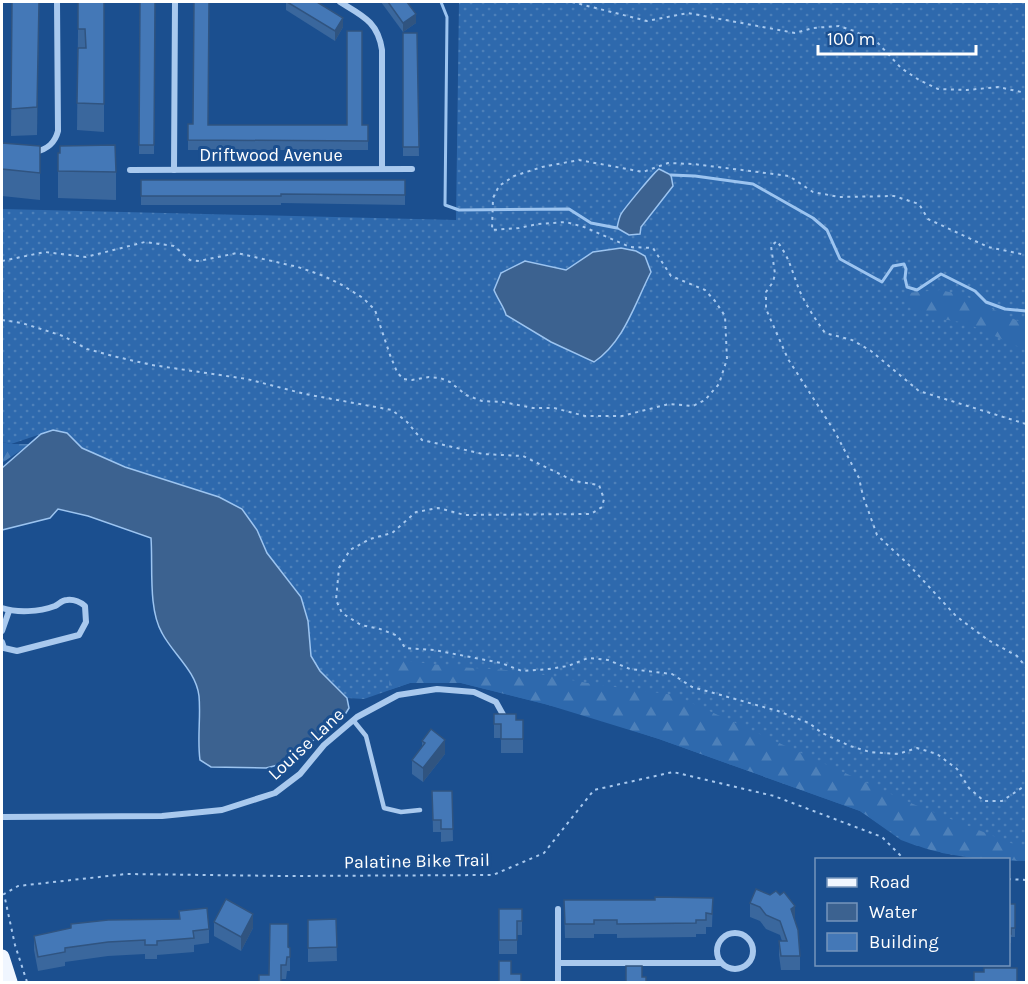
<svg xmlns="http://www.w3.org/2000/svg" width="1028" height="984" font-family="Karla,sans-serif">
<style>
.grass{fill:url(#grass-dots)}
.forest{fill:url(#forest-firs)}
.water{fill:#3c6290;stroke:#9cc4f0;stroke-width:1.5}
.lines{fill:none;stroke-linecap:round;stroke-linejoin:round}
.stream{stroke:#9cc4f0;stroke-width:3}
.path{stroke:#a9c9ee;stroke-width:2;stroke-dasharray:3 4.5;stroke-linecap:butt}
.lane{stroke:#a9c9ee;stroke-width:4.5}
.street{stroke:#a9c9ee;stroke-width:6}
.primary{stroke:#f0f6ff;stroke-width:15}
.wall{fill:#3a679d}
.shaded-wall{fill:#305480}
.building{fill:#4478b7;stroke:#305480;stroke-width:1.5}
.labels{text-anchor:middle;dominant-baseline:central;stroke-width:6;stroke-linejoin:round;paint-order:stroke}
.street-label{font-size:18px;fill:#fff;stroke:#1b4f8f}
</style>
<defs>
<pattern id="grass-dots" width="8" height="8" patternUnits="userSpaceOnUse" patternTransform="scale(1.5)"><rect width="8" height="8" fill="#2e69ad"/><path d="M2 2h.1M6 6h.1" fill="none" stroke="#4d80b9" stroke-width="1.8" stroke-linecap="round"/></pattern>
<pattern id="forest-firs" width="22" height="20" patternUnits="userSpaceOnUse" patternTransform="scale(1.5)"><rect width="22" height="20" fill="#2e69ad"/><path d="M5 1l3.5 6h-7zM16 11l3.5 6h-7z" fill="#4d80b9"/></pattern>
</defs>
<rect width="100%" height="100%" fill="#1b4f8f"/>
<path class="grass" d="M459,2H1026V861L978,859L942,853L928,846H917L901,840L860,811L659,739L576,712L461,683H410L364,699L347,698L320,671L311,656L308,621L301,597L267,553L257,530L242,509L219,497L125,467L82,448L67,433L53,430L11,444L2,442V209L456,220Z"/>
<g class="forest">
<path d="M940,290L963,295L1018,321H1026V350L966,323L942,319L921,311L895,294Z"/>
<path d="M2,442L11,444H30L2,463Z"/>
<path d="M390,659L457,667L522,671L593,684L674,695L913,804L1026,849V861C999,860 940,856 916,845C896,836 878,823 860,811L659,739L545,704L461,683H410L389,690Z"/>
</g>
<g class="water">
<path d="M659,169L671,175L673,186L641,227L640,234L629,235L617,228C618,223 619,218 621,214C624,209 655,171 659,169Z"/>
<path d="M621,248L636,251L645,256L651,272C635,303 624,342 594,362L551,342L506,315C505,309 497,298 494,290L501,273L525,261L566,270L593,252Z"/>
<path d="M53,430L67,433L82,448L125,467L219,497L242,509L257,530L267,553L301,597L308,621L311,656L320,671L347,698L349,708L341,721L278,765L266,768L211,767L200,760C197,739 201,717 199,696C196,671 173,654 162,633C148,609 153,566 151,538L88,516L58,509L50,518L2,530V468L41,434Z"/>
</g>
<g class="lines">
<g class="stream">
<path d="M441,2L447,17L445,205L459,210L569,209L591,223L617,228"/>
<path d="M671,175L695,176L753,184L813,218L827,230L840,259L882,282L893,266L904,264L906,269L905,278L907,287L917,290L941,274L975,291L986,302L1005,309L1026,311"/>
</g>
<g class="path">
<path d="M572,2L647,21L688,13L795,33L813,28L839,26L854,31L877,42L901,68L919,80L938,89L967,90L998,87L1026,93"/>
<path d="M2,261L45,252L86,257L145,242L174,246L190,260L199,261L237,253L298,267L324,276L342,285L363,298L375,310L390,355L397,372L403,379L412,380L429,377L440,378L450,382L466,395L482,401L503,402L533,408H554L585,416H622L669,404L693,406L705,400L719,384L727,359L725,316L715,301L705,290L671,276L653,248L630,247L584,227L566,222L538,224L519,228L492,230L493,198L499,186L514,176L542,167L579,160L643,172L668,163L693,164L750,171L789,176L813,192L839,197L894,196L919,204L928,219L988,247L1026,255"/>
<path d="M2,320L22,323L63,336L87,349L117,357L152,365L247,379L305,394L392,410L407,422L422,440L483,454L523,456L574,481L599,485L604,499L602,507L591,514L465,515L438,508L416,512L392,533L370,539L350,550L339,568L336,600L342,613L361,625L380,629L398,636L405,648L434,650L501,663L522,671L549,669L568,666L588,658L608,660L630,669L672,674L692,687L778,711L809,723L822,733L850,746L870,752L898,754L917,748L937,754L957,769L969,788L984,801H1002L1026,785"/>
<path d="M1026,424L919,391L871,351L852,340L825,333C814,317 803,301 797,284C790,265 789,258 777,241L771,246L775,274L773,282L766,292V309L788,359L835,432L859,478L863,496L877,535L909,565L956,616L988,640L1017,656L1026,667"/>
<path d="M1008,879L1026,880"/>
<path d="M27,982L15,945L4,894L18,886L126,874L287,876L493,875L544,853L594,790L673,772L774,796L882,837L905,860"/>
</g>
<path class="lane" d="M353,720L366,736L384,808L401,812L420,810"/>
<g class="street">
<path d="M340,2C363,16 378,22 382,50V169"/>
<path d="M35,152C48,149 55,143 58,131L57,2"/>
<path d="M130,170L412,169"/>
<path d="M174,170L175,2"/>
<path d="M2,608C17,613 39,612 55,606C59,604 62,600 67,600C75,599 80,602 85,606L86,622L79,635L17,651L4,648L2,642"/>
<path d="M2,631L9,611"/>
<path d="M2,817L162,816L222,810L275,793L300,774L324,745L357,717L398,695L437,689L474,692L496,702L506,720"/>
<path d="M558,909V982"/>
<circle cx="735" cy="951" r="18"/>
<path d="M558,963H721"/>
</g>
<path class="primary" d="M2,957L10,982"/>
</g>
<g class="wall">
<path d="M12,2H39L37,135L11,136Z"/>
<path d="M104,2V132L77,130L78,29Z"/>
<path d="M140,2H155L154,154H139Z"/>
<path d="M286,2H317L343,27L335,41L286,10Z"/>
<path d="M381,2H407L416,23L403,32Z"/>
<path d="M403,33H417L419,156H403Z"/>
<path d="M194,100L208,125H368V150H188V124H193Z"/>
<path d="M2,143L40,173V200L2,196Z"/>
<path d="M58,153L116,172V200L58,198Z"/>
<path d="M141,180H405V205L281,203V205H141Z"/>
<path d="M494,714L516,720H523V753H501V738H494Z"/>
<path d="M422,741L445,754L423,782L412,774V760L422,747Z"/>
<path d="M432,791H452L453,841L441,842V832H433Z"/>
<path d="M713,898L712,927H706V934H696V937L617,938V934H594V938H565L564,900H655Z"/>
<path d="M750,903L795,920L800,956V970H781L779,955V941H782L780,935L766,929L760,921L750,917Z"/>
<path d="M1008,904H1015V937H1011V943H1008Z"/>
<path d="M499,909H522V935H517V954H499Z"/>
<path d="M179,911L209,929V943L194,945V952L157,955V959H145V954L108,956L65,962V966L38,971L34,950V936L179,919Z"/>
<path d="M336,919L337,961L308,962V920Z"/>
<path d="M214,922L253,928L241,951L214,936Z"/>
<path d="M288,947L290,948V971H287L286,979H281L269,975Z"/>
</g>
<g class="shaded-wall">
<path d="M39,2L37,135V107Z"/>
<path d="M416,14V23L403,32V23Z"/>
<path d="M343,18V27L335,41V31Z"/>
<path d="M445,740V754L423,782V768Z"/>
<path d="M795,906V920L791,923V909Z"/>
<path d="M253,914V928L241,951V937Z"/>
</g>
<g class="building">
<path d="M12,2H39L37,107L11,109Z"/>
<path d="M78,2H104V104L77,103L78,48H86L85,29H78Z"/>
<path d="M140,2H155L154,145H139Z"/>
<path d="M194,2H209L208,125H347V31H362V125H368V141L188,140V124H193Z"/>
<path d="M287,2H317L343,18L335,31Z"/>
<path d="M388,2H407L416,14L403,23Z"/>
<path d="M403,33H417L419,147H403Z"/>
<path d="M2,143L40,146V173L2,169Z"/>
<path d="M115,145L116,172L58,171V153H60V146Z"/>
<path d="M141,180H405V195L281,194V196H141Z"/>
<path d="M494,714H516V720H523V739H501V724H494Z"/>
<path d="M431,729L445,740L423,768L412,760L425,743L422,741Z"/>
<path d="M432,791H452L453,829H441V820H433Z"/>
<path d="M756,889L770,895L776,891L780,895L784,892L795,906L791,909L798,930L800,956H781L779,941H787L780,921L766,915L760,907L750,903Z"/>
<path d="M655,897L713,898L712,914L706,913V920H696V923L617,924V920H594V924H565L564,900H655Z"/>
<path d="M226,899L253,914L241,937L214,922Z"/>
<path d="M1008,904H1015V928H1011V934L1008,933Z"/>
<path d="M207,908L209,929L193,931L194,938L157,941V945H145V940L108,942L65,948V952L38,957L34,936L71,928V924L108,920L180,919L179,911Z"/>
<path d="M499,909H522V921H517V940H499Z"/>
<path d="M336,919L337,947L308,948V920Z"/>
<path d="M270,924H288V947L290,948V957H287L286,965H281V982H259V975H269Z"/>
<path d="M499,961H511V974H521V982H499Z"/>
<path d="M626,966H642V977H646V982H626Z"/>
<path d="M984,968H1017V982H974V972H984Z"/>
</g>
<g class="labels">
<g class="street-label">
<text x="271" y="155">Driftwood Avenue</text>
<text transform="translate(306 744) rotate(-43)">Louise Lane</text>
<text transform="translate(417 861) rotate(-1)">Palatine Bike Trail</text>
</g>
</g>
<rect width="1028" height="984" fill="none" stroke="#ffffff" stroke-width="6"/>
<rect x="815" y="858" width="195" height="108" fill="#1b4f8f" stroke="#7695bc" stroke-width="1.5"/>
<rect x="827" y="878" width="30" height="9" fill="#f0f6ff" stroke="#7695bc" stroke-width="1.5"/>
<text x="869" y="888" font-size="18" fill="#ffffff">Road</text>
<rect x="827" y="903" width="30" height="18" fill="#3c6290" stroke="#7695bc" stroke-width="1.5"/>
<text x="869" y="918" font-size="18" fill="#ffffff">Water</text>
<rect x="827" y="933" width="30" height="18" fill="#4478b7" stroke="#7695bc" stroke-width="1.5"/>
<text x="869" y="948" font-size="18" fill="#ffffff">Building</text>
<path d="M818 45v9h158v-9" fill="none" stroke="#ffffff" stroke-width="3"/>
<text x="827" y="45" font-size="18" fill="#ffffff" stroke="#1b4f8f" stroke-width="4.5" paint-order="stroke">100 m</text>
</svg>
